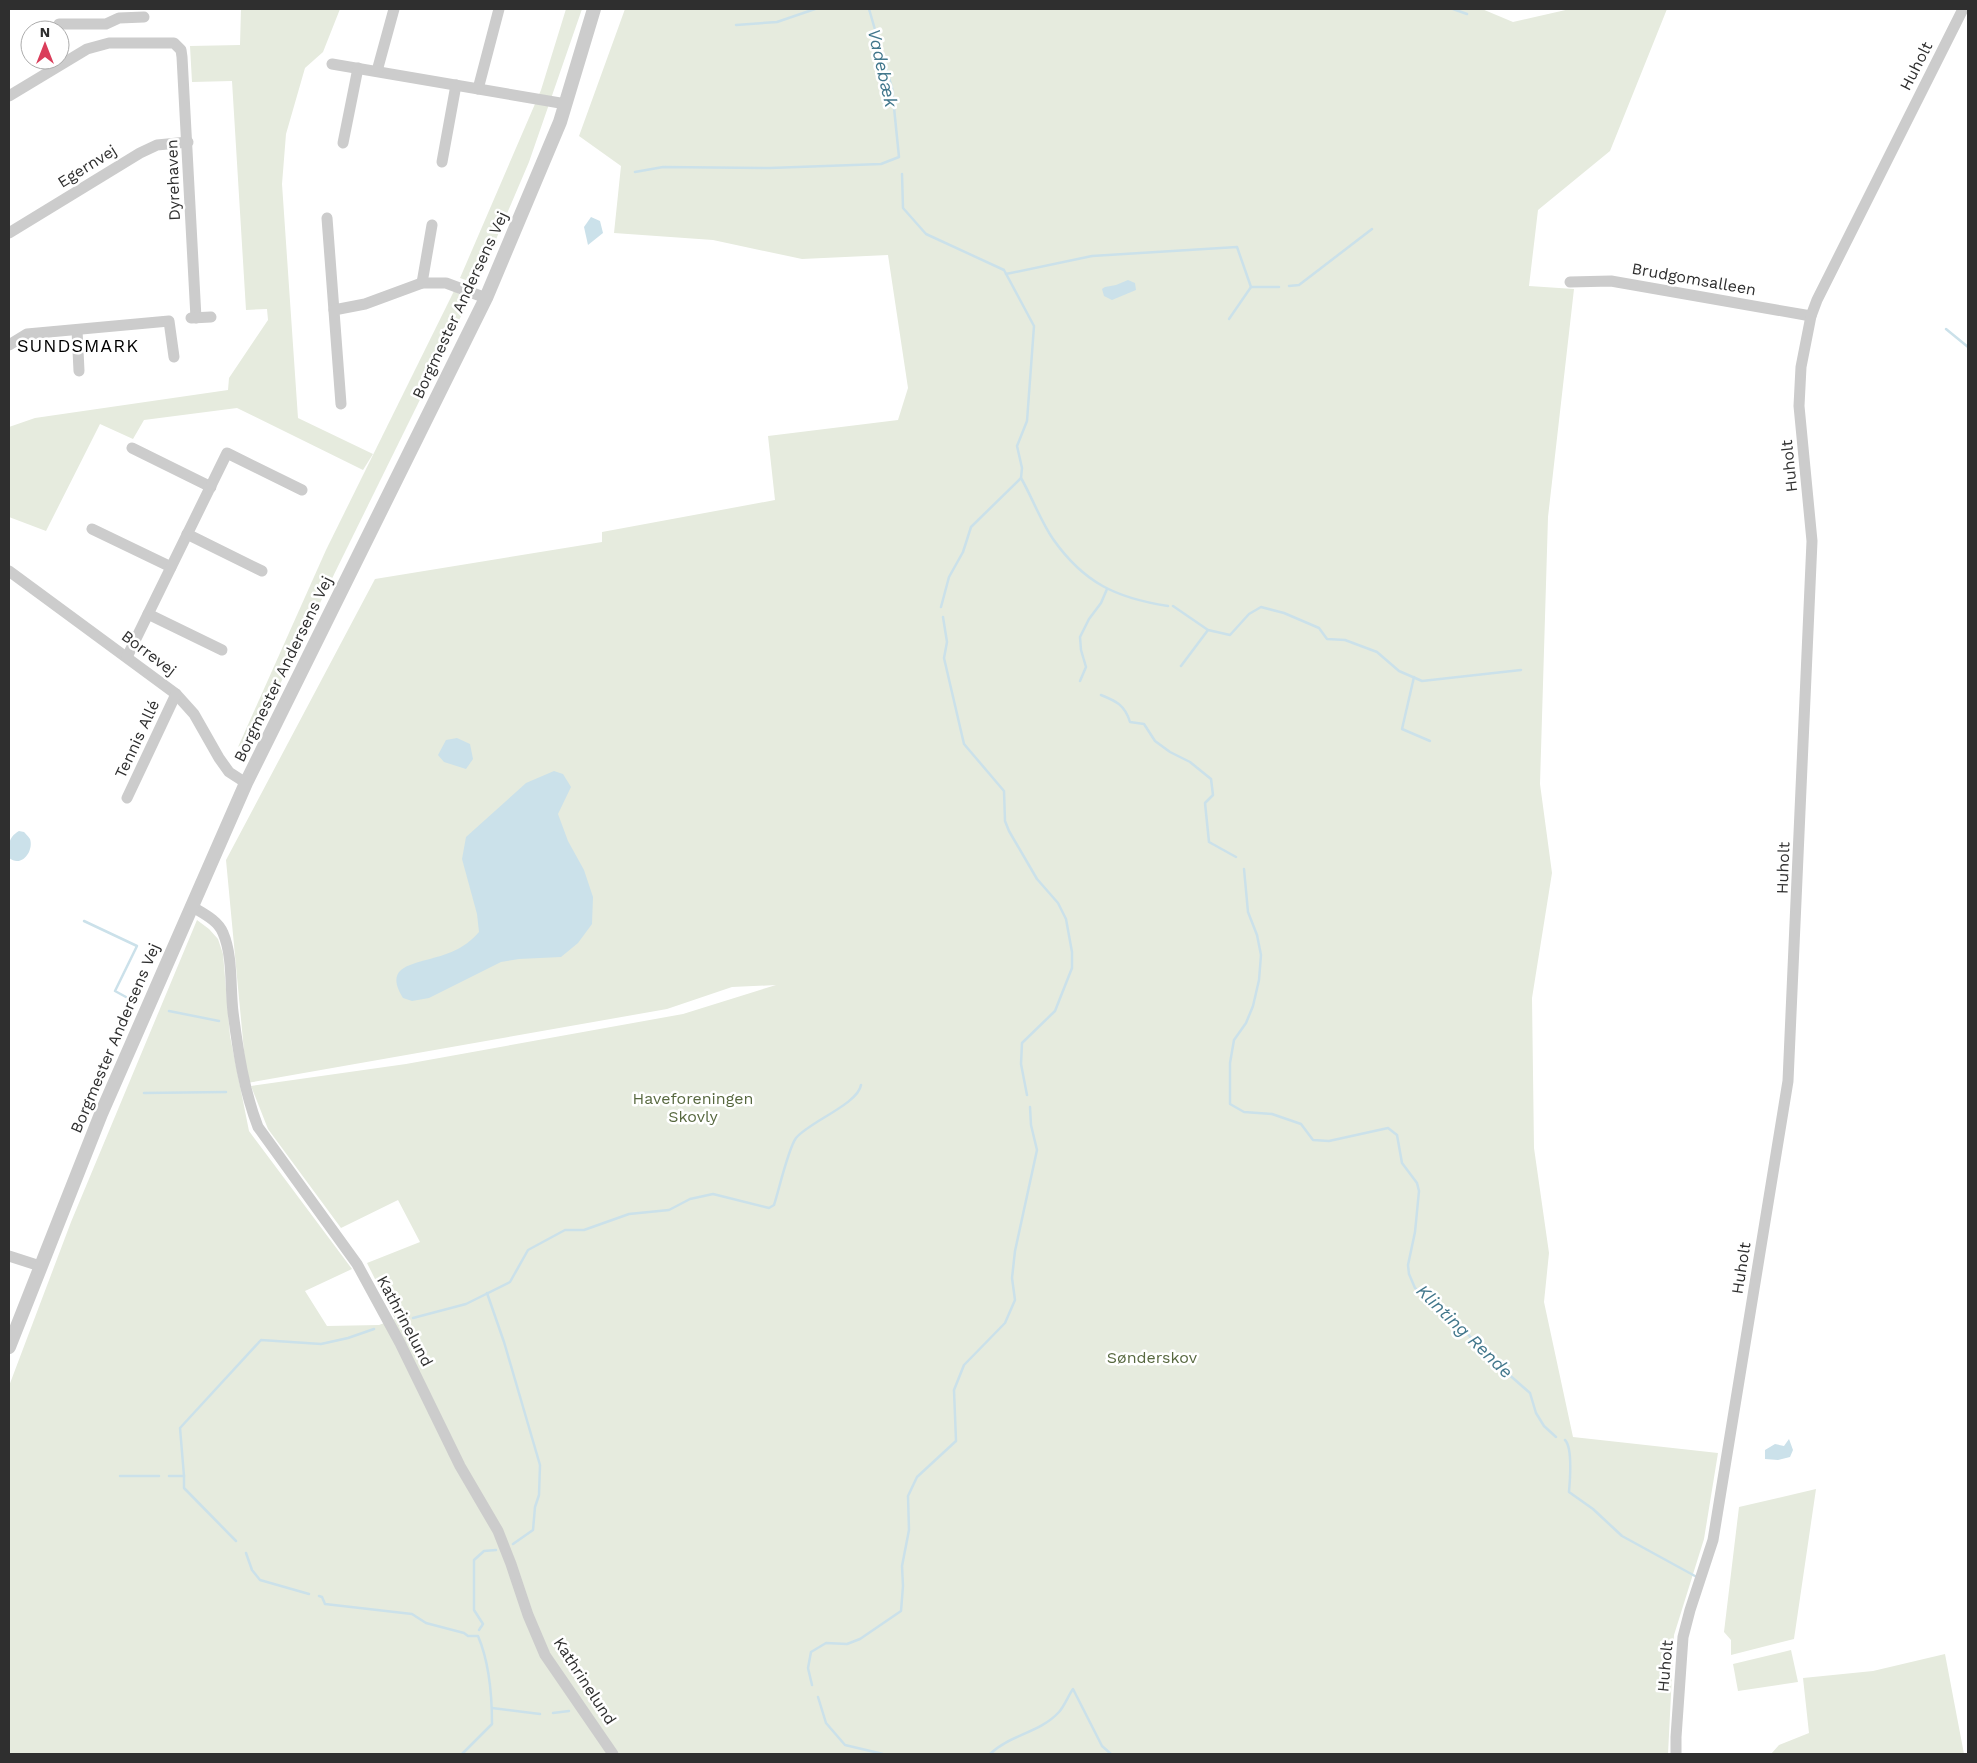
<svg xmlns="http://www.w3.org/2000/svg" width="1977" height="1763" font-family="'Work Sans',sans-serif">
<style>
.green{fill:#e6ebde}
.water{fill:#cbe1ea}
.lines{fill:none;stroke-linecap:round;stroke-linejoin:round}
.stream{stroke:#cbe1ea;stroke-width:2.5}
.minor{stroke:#ccc;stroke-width:11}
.tertiary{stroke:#ccc;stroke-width:14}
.labels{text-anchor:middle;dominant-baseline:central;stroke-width:5;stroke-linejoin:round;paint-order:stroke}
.street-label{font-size:16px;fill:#2f2f2f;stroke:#fff}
.park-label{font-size:16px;fill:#57683f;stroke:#fff}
.water-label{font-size:18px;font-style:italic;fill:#42778c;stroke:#fff}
.neighbourhood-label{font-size:18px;letter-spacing:1px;fill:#000;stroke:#fff}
</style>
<rect width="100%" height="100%" fill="#fff"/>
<g class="green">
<path d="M241,9H340L323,52L305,68L286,134L282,184L298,418L373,454L363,470L237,408L144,420L133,439L100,424L46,531L9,517V427L35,418L228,390L229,378L268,320L267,309L246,310L232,81L192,82L190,46L240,45Z"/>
<path d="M566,9H582L529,162L477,284L460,278L541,90Z"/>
<path d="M625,9H1482L1513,22L1570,9H1667L1610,151L1538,210L1529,286L1574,289L1548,517L1540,784L1552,873L1532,998L1534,1148L1549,1253L1544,1302L1573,1437L1718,1453L1704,1539L1674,1635L1668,1754H9V1386L71,1222L197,920L209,929L218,939L223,954L230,1036L249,1131L352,1269L305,1291L327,1326L379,1325L395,1319L367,1263L420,1242L398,1200L341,1228L268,1129L251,1086L406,1064L683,1014L776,985L732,987L667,1009L247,1083L226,860L375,579L602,542V532L775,500L768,436L898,420L908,388L888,255L802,259L713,240L614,233L621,166L579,136Z"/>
<path d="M454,291L469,300L256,733L238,747L326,550Z"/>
<path d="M1816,1489L1794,1639L1731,1655V1640L1724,1632L1739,1507Z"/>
<path d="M1791,1650L1798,1682L1738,1691L1733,1664Z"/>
<path d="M1945,1654L1964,1754H1771L1779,1745L1809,1733L1803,1678L1873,1671Z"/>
</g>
<g class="water">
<path d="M591,217L600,221L603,233L588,245L584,227Z"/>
<path d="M1128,280L1135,283L1136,290L1112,300L1104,296L1102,289L1105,287L1116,285Z"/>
<path d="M457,738L470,744L473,759L466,769L444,762L438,755L446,740Z"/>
<path d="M554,771L563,774L571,787L558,814L568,841L584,870L593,897L592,924L578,943L561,957L519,959L501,962L429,998L412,1001L403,998C398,990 392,978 401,970C407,965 418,962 426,960C448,954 463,950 479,932L477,914L462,859L466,837L526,783Z"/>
<path d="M19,831L24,832C25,833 29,837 30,839C34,851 22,868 9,858C9,846 7,838 19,831Z"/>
<path d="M1789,1439L1793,1450L1790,1457L1778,1460L1765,1459V1450L1775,1444L1784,1446Z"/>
</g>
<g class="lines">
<g class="stream">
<path d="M1453,9L1467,14"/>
<path d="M736,25L777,22L815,9"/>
<path d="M635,172L663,167L770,168L881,164L899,157L892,88L869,9"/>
<path d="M902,174L903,208L926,234L1004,270L1034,326L1027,421L1017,446L1022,468L1021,478L971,527L963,552L949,577L941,607"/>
<path d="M1006,274L1092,256L1237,247L1251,287H1279"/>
<path d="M1289,286L1299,285L1372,229"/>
<path d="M1229,319L1251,287"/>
<path d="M1946,329L1968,347"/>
<path d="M1021,478C1032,497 1040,520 1053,539C1084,583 1116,598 1168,606"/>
<path d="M1173,606L1208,630L1230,635L1249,614L1261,607L1284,613L1319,628L1327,639L1345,640L1377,652L1399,671L1422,681L1521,670"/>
<path d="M943,617L947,642L944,658L964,744L1004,791L1005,821L1009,831L1037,879L1058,903L1066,919L1072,952V968L1055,1011L1022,1043L1021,1064L1027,1095"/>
<path d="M1181,666L1208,630"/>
<path d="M1414,677L1402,729L1430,741"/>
<path d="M1080,681L1086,667L1081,650L1080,637L1089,619L1101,603L1107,589"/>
<path d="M1101,695C1116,701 1125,705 1130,722L1144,724L1155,741L1170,752L1190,762L1211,779L1213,795L1205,803L1209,842L1236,857"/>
<path d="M1244,869L1248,912L1257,935L1261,955L1259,980L1253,1006L1246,1023L1234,1040L1230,1063V1104L1244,1112L1272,1114L1301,1124L1313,1140L1329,1141L1388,1128L1397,1135L1402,1163L1417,1183L1419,1191L1415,1232L1408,1265L1409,1274L1415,1288L1462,1327L1482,1351L1530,1393L1536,1413L1544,1426L1556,1437"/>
<path d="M84,921L137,946L115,991L126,997"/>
<path d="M169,1011L219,1021"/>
<path d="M144,1093L226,1092"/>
<path d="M487,1293L504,1342L540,1465L539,1495L535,1507L533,1530L513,1544"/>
<path d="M413,1318L466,1304L510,1282L528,1250L565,1230H584L629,1214L669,1210L690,1199L713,1194L769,1208L774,1205C779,1190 788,1149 796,1138C809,1122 858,1104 861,1085"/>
<path d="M1565,1440C1573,1448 1570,1480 1569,1492L1593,1509L1622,1536L1695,1576"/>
<path d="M120,1476H159"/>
<path d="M169,1476H184L180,1428L261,1340L321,1344L348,1338L374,1329"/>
<path d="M184,1476V1488L236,1541"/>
<path d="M246,1553L252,1570L260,1580L309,1594"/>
<path d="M319,1596L322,1597L325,1604L412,1614L426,1623L464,1633L468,1636H478C490,1664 492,1695 492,1724L462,1754"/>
<path d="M479,1630L483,1624L474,1610V1560L484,1551L496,1550"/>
<path d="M812,1685L808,1668L811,1652L826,1643L847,1644L860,1639L901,1611L903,1586L902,1566L909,1530L908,1496L917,1477L956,1441L954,1390L964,1365L1005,1323L1015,1300L1012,1278L1015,1251L1037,1150L1031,1125L1030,1107"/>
<path d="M818,1697L826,1723L845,1745L883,1754"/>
<path d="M492,1708L540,1714"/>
<path d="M553,1713L569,1711"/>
<path d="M990,1754C1009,1735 1040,1733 1059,1712C1065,1705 1068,1696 1073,1689L1102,1746L1111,1754"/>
</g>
<g class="minor">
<path d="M59,24H106L119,18L144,17"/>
<path d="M332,64L566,104"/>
<path d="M377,71L394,9"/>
<path d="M478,89L499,9"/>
<path d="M9,96L87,49L109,43H174L181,50L182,57L196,318"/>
<path d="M343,143L358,68"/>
<path d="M442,162L456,85"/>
<path d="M327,218L341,404"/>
<path d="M9,233L140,153L157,145L188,142"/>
<path d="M1570,282L1611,281L1811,316"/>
<path d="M422,283L432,225"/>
<path d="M334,310L365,304L422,283H446L486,298"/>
<path d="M191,318L211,317"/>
<path d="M77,330L79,371"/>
<path d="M9,345L27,334L169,321L174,357"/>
<path d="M132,448L211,487"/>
<path d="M92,529L171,567"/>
<path d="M187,534L262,571"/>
<path d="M9,571L176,694L194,714L219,758L229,772L246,783"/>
<path d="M148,614L222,650"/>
<path d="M127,657L227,453L302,490"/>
<path d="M127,798L176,694"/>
<path d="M191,906C202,913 218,920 223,933C233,956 230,987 233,1012C238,1051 244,1091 258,1127L357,1264L400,1343L460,1466L498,1531L511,1564L528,1615L545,1655L613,1754"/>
<path d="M9,1256L40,1266"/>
<path d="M1676,1754V1737L1683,1637L1690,1610L1713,1540L1788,1081L1812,541L1799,406L1801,367L1811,316L1817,300L1963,9"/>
</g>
<path class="tertiary" d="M9,1347L101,1114L246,783L486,298L560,122L594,9"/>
</g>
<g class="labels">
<g class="street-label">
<text transform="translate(1916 66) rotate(-63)">Huholt</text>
<text transform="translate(87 166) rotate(-32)">Egernvej</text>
<text transform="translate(173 180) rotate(-92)">Dyrehaven</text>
<text transform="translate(1694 279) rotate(10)">Brudgomsalleen</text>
<text transform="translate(460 305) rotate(-65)">Borgmester Andersens Vej</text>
<text transform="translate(1789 466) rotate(-96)">Huholt</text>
<text transform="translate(149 653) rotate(37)">Borrevej</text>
<text transform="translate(283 669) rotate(-64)">Borgmester Andersens Vej</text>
<text transform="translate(137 739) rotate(-65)">Tennis Allé</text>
<text transform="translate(1783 868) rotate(-88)">Huholt</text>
<text transform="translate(115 1038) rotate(-67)">Borgmester Andersens Vej</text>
<text transform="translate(1741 1268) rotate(-81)">Huholt</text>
<text transform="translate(405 1321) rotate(62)">Kathrinelund</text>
<text transform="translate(1665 1666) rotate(-85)">Huholt</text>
<text transform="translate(585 1681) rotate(57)">Kathrinelund</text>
</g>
<g class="park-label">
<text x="693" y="1098">Haveforeningen<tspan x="693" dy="18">Skovly</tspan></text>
<text x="1152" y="1357">Sønderskov</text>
</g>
<g class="water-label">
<text transform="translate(883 68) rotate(77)">Vadebæk</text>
<text transform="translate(1465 1331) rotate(44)">Klinting Rende</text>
</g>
<g class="neighbourhood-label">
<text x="78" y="345">SUNDSMARK</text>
</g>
</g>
<rect width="1977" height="1763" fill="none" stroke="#2f2f2f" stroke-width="20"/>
<g transform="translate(45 45)"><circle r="24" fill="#ffffff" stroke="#acacac"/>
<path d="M0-4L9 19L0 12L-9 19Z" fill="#da3d5a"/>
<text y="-8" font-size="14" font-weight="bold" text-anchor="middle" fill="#2f2f2f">N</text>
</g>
</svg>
